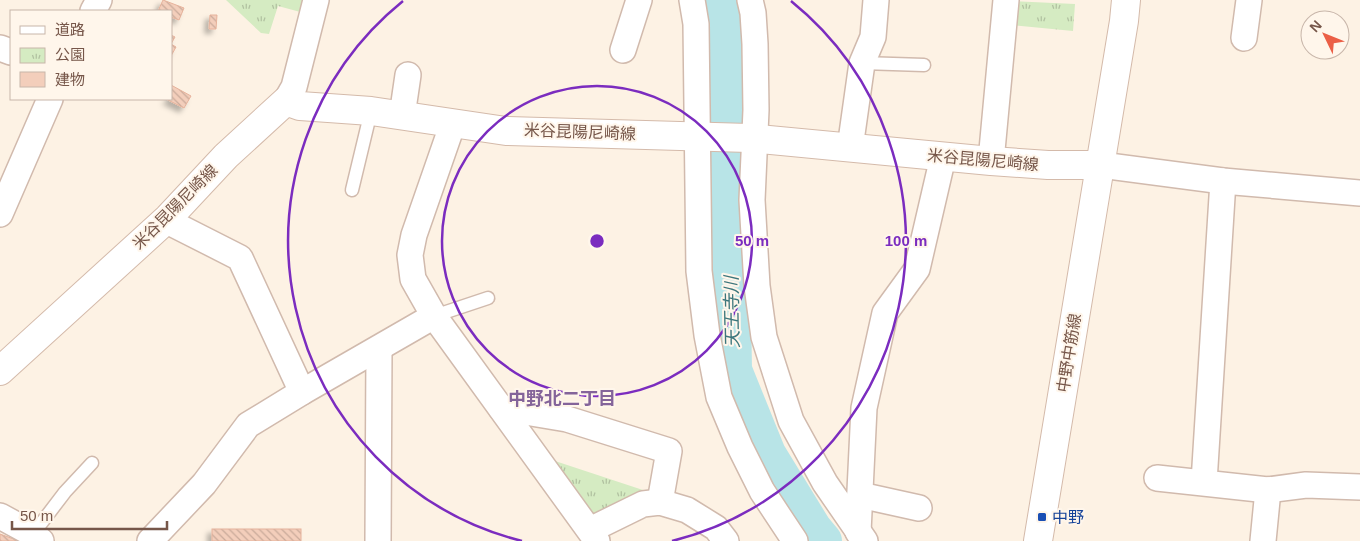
<svg xmlns="http://www.w3.org/2000/svg" width="1360" height="541" font-family="Arial,'Noto Sans JP',sans-serif">
<style>
.park{fill:url(#park-tufts)}
.lines{fill:none;stroke-linecap:round;stroke-linejoin:round}
.river{stroke:#b8e4e7;stroke-width:38}
.building{fill:url(#building-back-hatch);stroke:#e6b29b;filter:url(#shadow)}
.service-casing{stroke:#d1baad;stroke-width:15}
.minor-casing{stroke:#d1baad;stroke-width:28}
.secondary-casing{stroke:#d4baaa;stroke-width:30}
.service{stroke:#fff;stroke-width:12}
.minor{stroke:#fff;stroke-width:25}
.secondary{stroke:#fff;stroke-width:28}
.ring{fill:none;stroke:#7b2cbf;stroke-width:2.5}
.transit-dot{fill:#1a4fb4;stroke:#fff6eb;stroke-width:2}
.labels{text-anchor:middle;dominant-baseline:central;stroke-width:4;stroke-linejoin:round;paint-order:stroke}
.street-label{font-size:16px;fill:#765649;stroke:#fff6eb}
.transit-label{font-size:16px;fill:#164399;stroke:#fff6eb;text-anchor:start}
.water-label{font-size:18px;font-style:italic;fill:#3c767c;stroke:#fff6eb}
.neighbourhood-label{font-size:18px;font-weight:bold;fill:#84649a;stroke:#fff6eb}
.centre{fill:#7b2cbf;stroke:#fff6eb;stroke-width:2.5}
.ring-label{font-size:15px;text-anchor:middle;font-weight:bold;fill:#7b2cbf;stroke:#fff6eb;stroke-width:4;stroke-linejoin:round;paint-order:stroke}
</style>
<defs>
<pattern id="park-tufts" width="24" height="20" patternUnits="userSpaceOnUse" patternTransform="scale(1.25)"><rect width="24" height="20" fill="#d5ebc2"/><path d="M3 7l-1-3M5 7V3M7 7l1-3M15 17l-1-3M17 17v-4M19 17l1-3" fill="none" stroke="#b1c1a0"/></pattern>
<pattern id="building-back-hatch" width="6" height="6" patternUnits="userSpaceOnUse" patternTransform="scale(1.25)"><rect width="6" height="6" fill="#f3cebb"/><path d="M-1 5l2 2M0 0l6 6M5-1l2 2" fill="none" stroke="#c9aa9a"/></pattern>
<filter id="shadow"><feDropShadow dx="-4.5" dy="4.5" stdDeviation="2.5" flood-color="#0004"/></filter>
</defs>
<rect width="100%" height="100%" fill="#fdf2e4"/>
<g class="park">
<path d="M226,0H307L304,13L278,6L269,34L261,33Z"/>
<path d="M1013,1L1075,4L1073,31L1011,25Z"/>
<path d="M549,459L652,493L591,517Z"/>
</g>
<g class="lines">
<path class="river" d="M723,0L728,52L733,370L767,454L813,529L823,541"/>
</g>
<g class="building">
<path d="M163,0L184,8L179,20L171,17V11H158Z"/>
<path d="M210,15H217L216,29H209Z"/>
<path d="M171,35L175,37L171,44L176,47L171,56Z"/>
<path d="M171,85L191,96L184,108L166,99H171Z"/>
<rect x="212" y="529" width="89" height="12"/>
<path d="M0,534L19,541H0Z"/>
</g>
<g class="lines">
<defs>
<g id="service">
<path d="M862,63L924,65"/>
<path d="M352,190L371,111"/>
<path d="M434,316L488,298"/>
<path d="M33,534L65,492L92,463"/>
</g>
<g id="minor">
<path d="M692,0L696,24L699,271L707,335L719,397L740,447L762,491L795,541"/>
<path d="M750,0L753,13L755,44L756,110L752,200L757,286L764,337L791,421L825,483L865,541"/>
<path d="M93,11L99,0"/>
<path d="M1244,38L1249,0"/>
<path d="M0,48L11,52"/>
<path d="M623,50L639,0"/>
<path d="M286,101L294,87L316,0"/>
<path d="M402,116L408,75"/>
<path d="M453,123L414,235L410,255L413,279L434,316L597,541"/>
<path d="M850,148L862,63L873,37L876,0"/>
<path d="M991,161L1006,0"/>
<path d="M1101,165L1223,181L1360,193"/>
<path d="M0,214L50,99"/>
<path d="M168,218L173,224L240,258L302,392"/>
<path d="M501,408L567,419L669,451L660,502"/>
<path d="M1157,478L1268,490L1306,485L1360,487"/>
<path d="M1204,482L1223,181"/>
<path d="M860,495L919,508"/>
<path d="M0,516L33,534L41,541"/>
<path d="M590,530L643,504L660,502L687,510L716,528L726,541"/>
<path d="M858,532L864,408L885,313L917,269L943,157"/>
<path d="M150,541L204,484L248,425L302,392L434,316"/>
<path d="M378,541L379,349"/>
<path d="M1263,541L1268,490"/>
</g>
<g id="secondary">
<path d="M0,371L168,218L226,156L286,101L300,106L371,111L506,131L749,138L991,161L1048,165H1101"/>
<path d="M1038,541L1124,21L1126,0"/>
</g>
</defs>
<use href="#service" class="service-casing"/>
<use href="#minor" class="minor-casing"/>
<use href="#secondary" class="secondary-casing"/>
<use href="#service" class="service"/>
<use href="#minor" class="minor"/>
<use href="#secondary" class="secondary"/>
</g>
<g class="ring">
<circle cx="597" cy="241" r="155"/>
<path d="M522 541A309 309 0 0 1 403 1M791 1A309 309 0 0 1 672 541"/>
</g>
<rect class="transit-dot" x="1037" y="512" width="10" height="10" rx="2.5"/>
<g class="labels">
<g class="street-label">
<text transform="translate(580 132) rotate(2)">米谷昆陽尼崎線</text>
<text transform="translate(983 160) rotate(5)">米谷昆陽尼崎線</text>
<text transform="translate(175 207) rotate(-45)">米谷昆陽尼崎線</text>
<text transform="translate(1069 353) rotate(-81)">中野中筋線</text>
</g>
<g class="transit-label">
<text x="1052" y="517">中野</text>
</g>
<g class="water-label">
<text transform="translate(732 312) rotate(-91)">天王寺川</text>
</g>
<g class="neighbourhood-label">
<text x="562" y="399">中野北二丁目</text>
</g>
</g>
<circle cx="597" cy="241" r="8" class="centre"/>
<g class="ring-label">
<text x="752" y="246">50 m</text>
<text x="906" y="246">100 m</text>
</g>
<rect x="10" y="10" width="162" height="90" fill="#fff6eb" stroke="#c8b6aa"/>
<rect x="20" y="26" width="25" height="8" fill="#ffffff" stroke="#c8b6aa"/>
<text x="55" y="35" font-size="15" fill="#765649">道路</text>
<rect x="20" y="48" width="25" height="15" fill="url(#park-tufts)" stroke="#c8b6aa"/>
<text x="55" y="60" font-size="15" fill="#765649">公園</text>
<rect x="20" y="72" width="25" height="15" fill="#f3cebb" stroke="#c8b6aa"/>
<text x="55" y="85" font-size="15" fill="#765649">建物</text>
<g transform="translate(1325 35) rotate(313)"><circle r="24" fill="#fff6eb" stroke="#c8b6aa"/>
<path d="M0-4L9 19L0 12L-9 19Z" fill="#eb5f46"/>
<text y="-8" font-size="14" font-weight="bold" text-anchor="middle" fill="#765649">N</text>
</g>
<path d="M12 521v8h155v-8" fill="none" stroke="#765649" stroke-width="2.5"/>
<text x="20" y="521" font-size="15" fill="#765649" stroke="#fff6eb" stroke-width="4" paint-order="stroke">50 m</text>
</svg>
